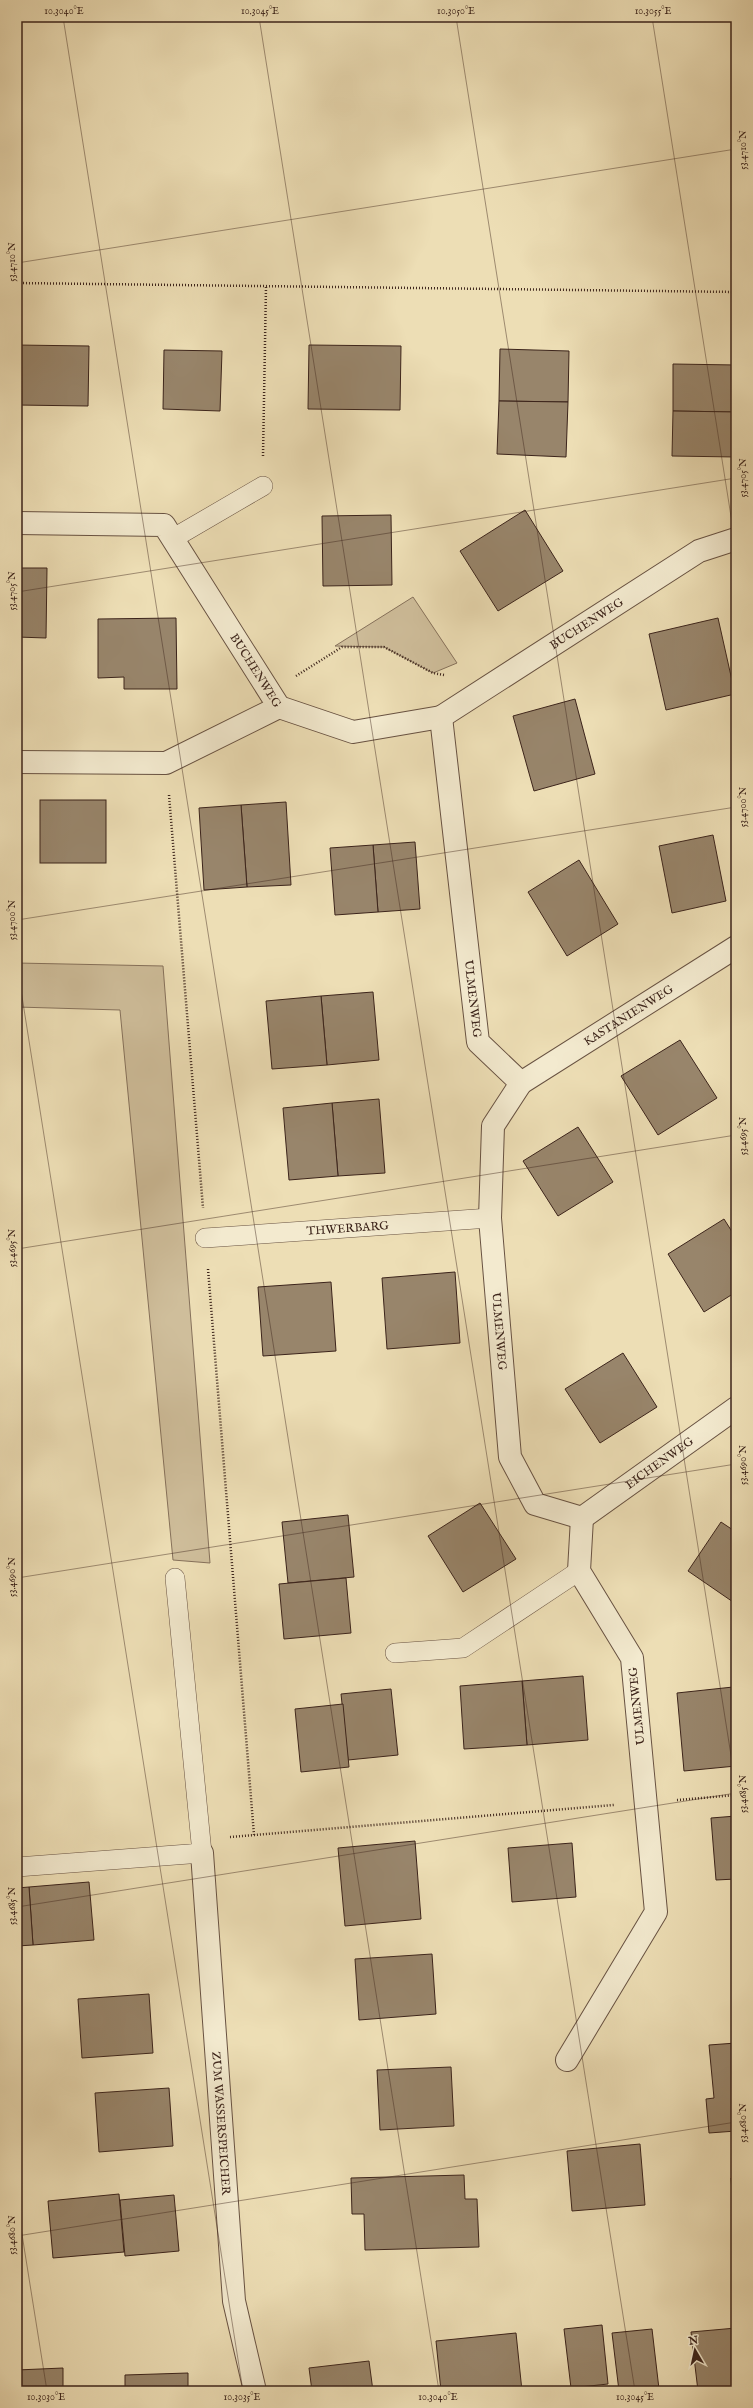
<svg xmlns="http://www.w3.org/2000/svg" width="753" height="2408" font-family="'IM FELL English',serif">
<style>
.green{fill:#cfbe9b;stroke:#86715b}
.building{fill:#98856b;stroke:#3c241b}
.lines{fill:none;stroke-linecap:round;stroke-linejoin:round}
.service-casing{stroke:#685242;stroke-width:20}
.minor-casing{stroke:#685242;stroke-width:24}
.path{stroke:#3c241b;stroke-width:2.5;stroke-dasharray:1 2;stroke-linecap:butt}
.service{stroke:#f3eacf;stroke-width:19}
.minor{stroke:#f3eacf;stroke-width:22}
.ticks{fill:none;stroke:#3c241b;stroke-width:1;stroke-opacity:0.45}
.labels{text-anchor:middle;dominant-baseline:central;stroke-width:3;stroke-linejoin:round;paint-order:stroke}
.street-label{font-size:12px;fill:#3c241b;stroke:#f3eacf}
.neatline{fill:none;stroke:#3c241b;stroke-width:1.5}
.ticks-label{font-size:10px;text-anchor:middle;fill:#3c241b}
</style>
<rect width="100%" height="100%" fill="#eddeb5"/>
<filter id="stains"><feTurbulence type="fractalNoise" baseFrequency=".005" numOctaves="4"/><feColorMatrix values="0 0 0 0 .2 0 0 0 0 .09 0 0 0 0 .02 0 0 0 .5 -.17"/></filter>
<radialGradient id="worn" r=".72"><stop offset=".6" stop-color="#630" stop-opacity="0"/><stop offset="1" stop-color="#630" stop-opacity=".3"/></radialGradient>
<g class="green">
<path d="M413,597L457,663L433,673L384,647L335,646Z"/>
<path d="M17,963L163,966L210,1563L173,1560L120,1010L17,1007Z"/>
</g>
<g class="building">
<path d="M17,345L89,346L88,406L17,405Z"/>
<path d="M309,345L401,346L400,410L308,409Z"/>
<path d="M500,349L569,351L568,402L499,401Z"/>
<path d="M164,350L222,351L220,411L163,409Z"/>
<path d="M673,364L736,365V412L673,411Z"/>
<path d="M499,401L568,402L566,457L497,454Z"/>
<path d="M673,411L736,412V457L672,456Z"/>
<path d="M525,510L563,571L498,611L460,551Z"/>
<path d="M391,515L392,585L323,586L322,516Z"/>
<path d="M17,568H47L46,638L17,637Z"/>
<path d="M176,618L177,689H124V677L98,678V619Z"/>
<path d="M718,618L735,694L666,710L649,634Z"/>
<path d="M575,699L595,774L534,791L513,716Z"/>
<rect x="40" y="800" width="66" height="63"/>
<path d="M286,802L291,885L247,887L241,805Z"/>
<path d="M241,805L247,887L204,890L199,808Z"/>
<path d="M713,835L726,901L672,913L659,846Z"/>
<path d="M415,842L420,909L378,912L373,845Z"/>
<path d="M373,845L378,912L335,915L330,848Z"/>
<path d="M579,860L618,924L567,956L528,892Z"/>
<path d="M373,992L379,1060L327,1065L321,996Z"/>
<path d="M321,996L327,1065L272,1069L266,1001Z"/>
<path d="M680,1040L717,1098L658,1135L621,1076Z"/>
<path d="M379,1099L385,1173L338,1176L332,1103Z"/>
<path d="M332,1103L338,1176L289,1180L283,1108Z"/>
<path d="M578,1127L613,1182L558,1216L523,1161Z"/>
<path d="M724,1219L736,1238V1292L704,1312L668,1254Z"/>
<path d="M455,1272L460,1343L387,1349L382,1278Z"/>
<path d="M331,1282L336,1351L263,1356L258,1287Z"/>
<path d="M623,1353L657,1407L600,1443L565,1389Z"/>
<path d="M480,1503L516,1559L463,1592L428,1536Z"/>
<path d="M348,1515L354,1577L288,1583L282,1522Z"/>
<path d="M721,1522L736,1532V1604L688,1571Z"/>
<path d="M346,1578L351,1633L284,1639L279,1584Z"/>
<path d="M583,1676L588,1740L527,1745L522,1681Z"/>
<path d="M522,1681L527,1745L464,1749L460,1686Z"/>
<path d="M733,1687L736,1766L684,1771L677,1693Z"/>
<path d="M391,1689L398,1755L348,1760L341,1694Z"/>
<path d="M343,1704L349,1767L301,1772L295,1709Z"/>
<path d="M736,1816V1879L716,1880L711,1818Z"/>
<path d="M415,1841L421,1919L345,1926L338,1848Z"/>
<path d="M572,1843L576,1897L512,1902L508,1848Z"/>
<path d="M89,1882L94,1940L33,1945L29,1887Z"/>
<path d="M29,1887L33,1945L17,1946V1888Z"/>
<path d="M432,1954L436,2014L359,2020L355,1959Z"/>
<path d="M149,1994L153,2053L82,2058L78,1999Z"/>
<path d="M736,2043V2131L709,2133L706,2099L714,2098L709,2045Z"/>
<path d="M451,2067L454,2126L380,2130L377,2070Z"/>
<path d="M169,2088L173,2146L99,2152L95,2093Z"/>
<path d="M640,2144L645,2205L572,2211L567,2151Z"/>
<path d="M464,2175L465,2199H477L479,2247L365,2250L364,2214H352L351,2178Z"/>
<path d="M731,2178H736V2239H735Z"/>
<path d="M119,2194L124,2252L53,2258L48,2201Z"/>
<path d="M174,2195L179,2251L125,2256L120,2200Z"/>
<path d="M602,2325L608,2384L571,2388L564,2329Z"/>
<path d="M736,2328V2391H698L691,2332Z"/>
<path d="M652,2329L659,2389L619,2391L612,2333Z"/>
<path d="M516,2333L522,2391H441L436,2341Z"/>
<path d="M369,2361L373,2391H312L309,2368Z"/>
<path d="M63,2368V2391H17V2370Z"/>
<path d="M188,2373V2391H125V2375Z"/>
</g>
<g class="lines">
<defs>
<g id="service">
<path d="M172,539L263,486"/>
<path id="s1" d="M205,1238L490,1218"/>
<path d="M395,1653L463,1648L579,1571"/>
<path d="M17,1867L202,1853L175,1578"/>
</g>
<g id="minor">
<path id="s2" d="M17,523L164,525L279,707"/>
<path id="s3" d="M279,707L353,732L441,717L478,1042L521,1083L493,1126L490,1218L510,1457L535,1504L582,1518"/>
<path id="s4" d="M441,717L699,551L736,539"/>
<path d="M17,762L166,763L279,707"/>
<path id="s5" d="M521,1083L736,947"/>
<path id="s6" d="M582,1518L736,1408"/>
<path id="s7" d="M202,1853L234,2301L255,2391"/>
<path d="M567,2060L656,1912L632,1658L579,1571L582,1518"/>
</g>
</defs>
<use href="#service" class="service-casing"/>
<use href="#minor" class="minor-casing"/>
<g class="path">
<path d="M17,283L736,292"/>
<path d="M263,456L266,286"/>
<path d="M296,676L342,647H384L433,673L444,675"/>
<path d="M169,795L203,1208"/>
<path d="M208,1269L254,1835"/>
<path d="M677,1800L736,1795"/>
<path d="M230,1837L614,1805"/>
</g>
<use href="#service" class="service"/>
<use href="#minor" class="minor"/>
</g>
<path class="ticks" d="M63,17L439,2391M259,17L635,2391M456,17L736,1787M652,17L736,548M17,263L736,149M17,592L736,478M17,920L736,807M17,965L243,2391M17,1249L736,1135M17,1578L736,1464M17,1907L736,1793M17,2203L47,2391M17,2236L736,2122"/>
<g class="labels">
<g class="street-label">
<text stroke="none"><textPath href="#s4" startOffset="173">BUCHENWEG</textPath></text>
<text stroke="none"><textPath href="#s2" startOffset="319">BUCHENWEG</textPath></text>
<text stroke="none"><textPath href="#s3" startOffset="451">ULMENWEG</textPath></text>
<text stroke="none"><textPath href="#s5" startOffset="127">KASTANIENWEG</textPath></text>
<text stroke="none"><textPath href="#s1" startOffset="143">THWERBARG</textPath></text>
<text stroke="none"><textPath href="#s3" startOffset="811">ULMENWEG</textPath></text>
<text stroke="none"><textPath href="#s6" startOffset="95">EICHENWEG</textPath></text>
<text transform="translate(637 1706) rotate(-96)">ULMENWEG</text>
<text stroke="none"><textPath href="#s7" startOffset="271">ZUM WASSERSPEICHER</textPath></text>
</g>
</g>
<rect width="753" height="2408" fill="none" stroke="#eddeb5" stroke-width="44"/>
<g transform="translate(695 2350) rotate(351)" stroke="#f3eacf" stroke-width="3" paint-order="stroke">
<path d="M0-3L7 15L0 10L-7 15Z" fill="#3c241b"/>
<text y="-6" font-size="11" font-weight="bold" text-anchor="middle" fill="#3c241b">N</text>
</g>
<rect x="22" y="22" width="709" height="2364" class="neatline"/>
<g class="ticks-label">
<text x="64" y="14">10.3040°E</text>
<text x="260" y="14">10.3045°E</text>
<text x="456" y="14">10.3050°E</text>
<text x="653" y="14">10.3055°E</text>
<text transform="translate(742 150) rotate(-90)" y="4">53.4710°N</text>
<text transform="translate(11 262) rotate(-90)" y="4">53.4710°N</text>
<text transform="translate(742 478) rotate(-90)" y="4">53.4705°N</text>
<text transform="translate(11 591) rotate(-90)" y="4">53.4705°N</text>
<text transform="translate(742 807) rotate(-90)" y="4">53.4700°N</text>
<text transform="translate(11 920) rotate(-90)" y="4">53.4700°N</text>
<text transform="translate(742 1136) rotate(-90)" y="4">53.4695°N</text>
<text transform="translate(11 1248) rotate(-90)" y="4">53.4695°N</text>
<text transform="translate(742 1465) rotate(-90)" y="4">53.4690°N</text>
<text transform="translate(11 1577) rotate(-90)" y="4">53.4690°N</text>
<text transform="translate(742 1794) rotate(-90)" y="4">53.4685°N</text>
<text transform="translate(11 1906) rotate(-90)" y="4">53.4685°N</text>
<text transform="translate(742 2123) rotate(-90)" y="4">53.4680°N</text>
<text transform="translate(11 2235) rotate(-90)" y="4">53.4680°N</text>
<text x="46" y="2400">10.3030°E</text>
<text x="242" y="2400">10.3035°E</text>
<text x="438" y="2400">10.3040°E</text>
<text x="635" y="2400">10.3045°E</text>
</g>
<rect width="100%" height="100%" filter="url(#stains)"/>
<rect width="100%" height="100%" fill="url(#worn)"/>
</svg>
